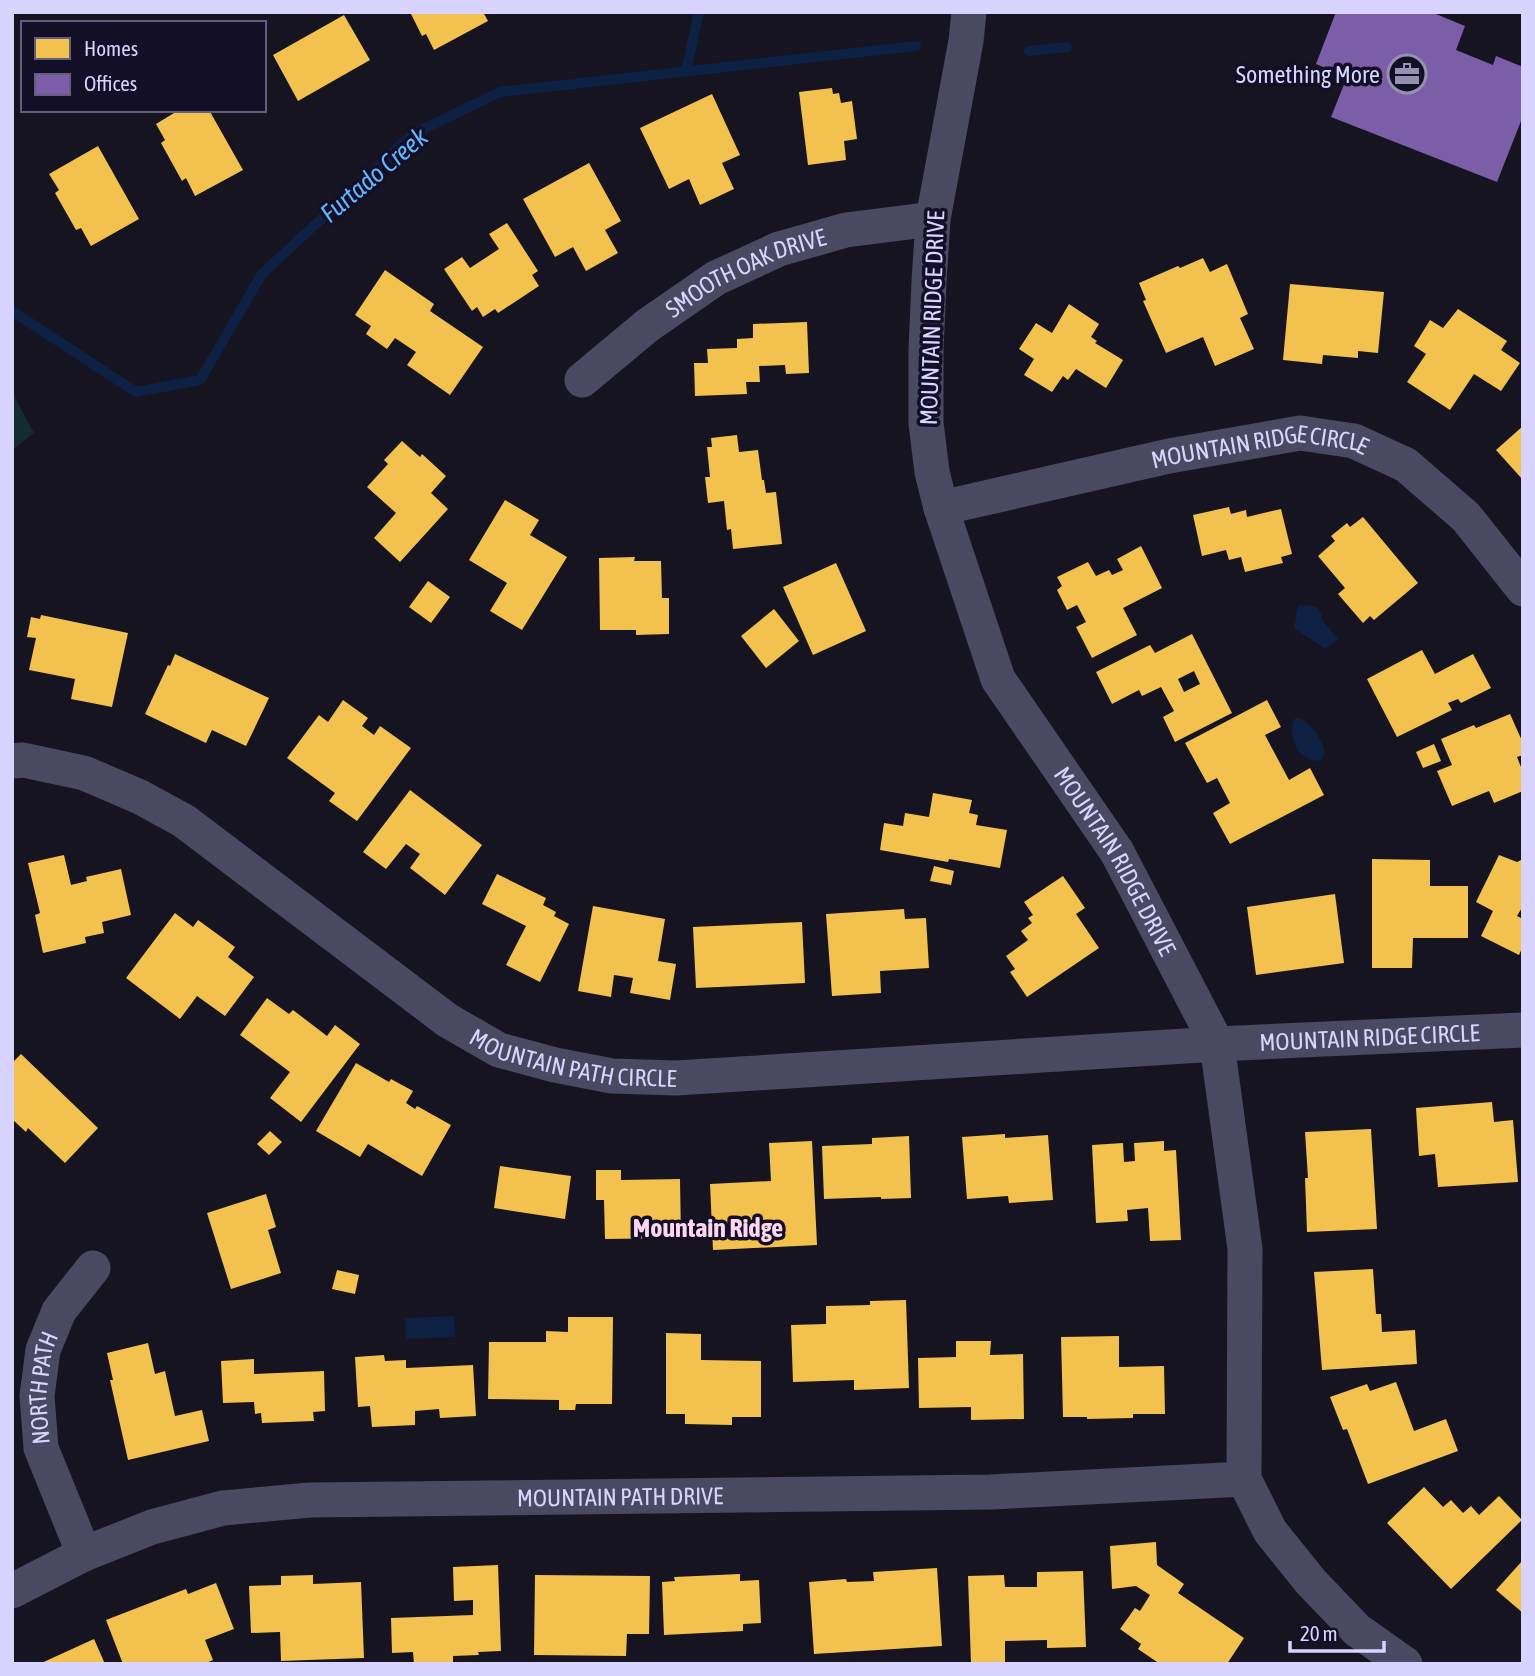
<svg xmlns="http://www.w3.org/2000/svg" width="1535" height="1676" font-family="'Asap Condensed',sans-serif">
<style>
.green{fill:#132c2d}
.water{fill:#0d2144}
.homes{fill:#f2c14e;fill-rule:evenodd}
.offices{fill:#7b5ea7}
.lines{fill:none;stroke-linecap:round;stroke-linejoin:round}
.stream{stroke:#0d2144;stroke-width:10}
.minor{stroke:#4a4962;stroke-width:35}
.labels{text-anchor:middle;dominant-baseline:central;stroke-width:7;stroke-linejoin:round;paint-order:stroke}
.poi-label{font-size:24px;fill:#d9d4ff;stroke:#130f26;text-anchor:end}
.street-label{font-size:24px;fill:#d9d4ff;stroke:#130f26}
.water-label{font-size:26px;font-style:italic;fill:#62b6ff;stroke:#130f26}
.neighbourhood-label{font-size:26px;font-weight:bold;fill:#ffd6f0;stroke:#130f26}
</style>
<rect width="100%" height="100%" fill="#161421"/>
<path class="green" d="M12,392L34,433L12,450Z"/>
<g class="water">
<path d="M1308,605L1318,608L1321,613V619L1338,639L1325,649L1294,628L1298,606Z"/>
<path d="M1299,718C1312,724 1323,740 1325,754L1320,761C1299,762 1287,738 1294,719Z"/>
<path d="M454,1316L455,1337L406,1339L405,1318Z"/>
</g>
<g class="homes">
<path d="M410,12H483L488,21L434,50L426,34L422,36Z"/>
<path d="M344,15L370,60L298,101L273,55Z"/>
<path d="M832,88L833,94L839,93L841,103L852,101L857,139L844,141L846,160L808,165L799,92Z"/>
<path d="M712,94L740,155L722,163L734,189L700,205L689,179L669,189L640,128Z"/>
<path d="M179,110H209L243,170L195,196L186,178L182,181L161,143L165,140L156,124Z"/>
<path d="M98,146L139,219L91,246L81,228L76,230L55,193L59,190L49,174Z"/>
<path d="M589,163L621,221L605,230L618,253L586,271L573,247L555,257L523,199Z"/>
<path d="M507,223L538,271L532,275L539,286L498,313L495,309L483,317L477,307L472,311L444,269L462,257L470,268L499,249L489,234Z"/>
<path d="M1203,258L1210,272L1227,264L1248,314L1240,318L1254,349L1215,366L1203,337L1166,353L1143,301L1146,300L1139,283L1178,266L1180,268Z"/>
<path d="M385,270L434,304L430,311L483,347L450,395L407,365L416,352L395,338L387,349L366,334L371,326L355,315Z"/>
<path d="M1290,284L1384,292L1378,353L1358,351V358L1323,355L1322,364L1283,360Z"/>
<path d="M1069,304L1099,324L1091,337L1097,341L1095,343L1123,360L1106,388L1076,369L1068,380L1063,376L1052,392L1024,375L1034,359L1019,349L1036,323L1052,333Z"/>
<path d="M1458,309L1507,341L1501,350L1520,363L1501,391L1474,374L1450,410L1407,382L1426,354L1414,346L1430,320L1443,328Z"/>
<path d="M807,322L809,373L786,374L785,365L759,366L760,382H746L747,394L695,396L694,363H708L707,349L737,348V339L753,338V324Z"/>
<path d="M1523,426V480L1496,450Z"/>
<path d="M737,435L739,452L758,450L762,480H764L766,493L776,492L782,544L733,549L731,529L727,530L724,501L708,503L705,477H710L707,447H712L711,438Z"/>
<path d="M402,441L420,457L422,454L446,476L431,493L448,509L400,562L374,538L396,513L367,487L388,464L384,460Z"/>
<path d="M505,500L539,520L530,535L567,557L522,630L490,611L507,583L469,560Z"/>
<path d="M1229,507L1231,514L1246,510L1247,517L1281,509L1292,554L1281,557L1283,563L1245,572L1241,557L1229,560L1226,550L1202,556L1193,515Z"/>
<path d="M1363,517L1418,583L1374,620L1370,616L1363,623L1338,594L1345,588L1318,556L1335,541L1331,536L1347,523L1350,527Z"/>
<path d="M1141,546L1162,588L1123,608L1137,635L1092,658L1076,627L1086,622L1077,605L1067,610L1057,590L1062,586L1057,577L1088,562L1096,576L1109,570L1112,575L1123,570L1117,559Z"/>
<path d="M635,557L634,561H661L662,598H669V634L636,635V630H600L599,558Z"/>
<path d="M836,563L866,631L813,655L783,587Z"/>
<path d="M428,581L450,597L431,623L409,607Z"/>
<path d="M774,609L799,641L766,668L741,636Z"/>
<path d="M41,615L128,633L112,707L71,699L75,679L29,670L36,638L27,637L31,617L40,619Z"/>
<path d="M1192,634L1232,713L1175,742L1163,717L1174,711L1161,687L1142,696L1139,690L1112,704L1096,672L1150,645L1155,653ZM1194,671L1200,684L1184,692L1178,679Z"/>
<path d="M1422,650L1435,674L1473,654L1491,688L1461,703L1458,699L1448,703L1452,710L1397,737L1367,679Z"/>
<path d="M175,654L269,698L246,746L212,730L206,743L145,714L168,665L170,666Z"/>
<path d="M343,700L368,718L362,726L374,735L380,726L411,748L357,821L329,801L335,793L287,758L319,715L328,722Z"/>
<path d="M1267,700L1281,727L1265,735L1289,780L1310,768L1324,795L1230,844L1213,813L1230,803L1217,778L1207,783L1185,743Z"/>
<path d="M1510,714L1523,743V755L1517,757L1521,767L1523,766V791L1494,803L1489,791L1452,806L1437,771L1452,765L1441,739L1474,725L1476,728Z"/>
<path d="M1434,744L1441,761L1423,768L1416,752Z"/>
<path d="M410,790L482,845L445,895L410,868L420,854L406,844L386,869L363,852Z"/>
<path d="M933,793L972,800L969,813L978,815L976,825L1007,830L1000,868L949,859L948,862L880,850L884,823L903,826L905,813L929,817Z"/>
<path d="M64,855L71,885L87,881L86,877L121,869L131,915L102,922L104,933L85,937L86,943L43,953L35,915L40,913L28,863Z"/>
<path d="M1499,855L1517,862L1523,859V906L1517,916L1523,919V946L1519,955L1481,936L1493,911L1476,902Z"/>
<path d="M1372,859L1430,860V886H1468V938H1413L1412,968H1372Z"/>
<path d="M934,866L954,871L951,885L930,881Z"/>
<path d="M497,874L546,898L543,905L556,912L554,916L569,924L540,982L506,965L526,926L482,904Z"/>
<path d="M1063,876L1085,908L1076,914L1099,948L1027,997L1010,972L1015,969L1006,956L1028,940L1021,931L1032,923L1028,918L1033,915L1024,902Z"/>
<path d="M1335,894L1344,963L1256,975L1247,907Z"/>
<path d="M593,906L665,919L658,961L676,964L670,1000L630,993L633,978L614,975L611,997L578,991Z"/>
<path d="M904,909L905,919L926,918L929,968L880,971L881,993L832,996L826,914Z"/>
<path d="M175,913L193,927L198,920L235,947L228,957L254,977L225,1016L197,996L180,1019L126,978Z"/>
<path d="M802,922L805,983L696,988L693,927Z"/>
<path d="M267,998L289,1014L293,1010L327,1036L335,1025L360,1044L301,1122L270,1098L290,1072L240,1035Z"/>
<path d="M21,1054L98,1128L65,1163L28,1128L26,1132L12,1119V1063Z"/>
<path d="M356,1063L389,1082L391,1079L413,1091L406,1103L415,1109L417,1106L451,1125L422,1176L368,1144L360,1157L316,1131Z"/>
<path d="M1492,1102L1494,1122L1513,1120L1518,1182L1438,1187L1435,1154L1419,1156L1416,1108Z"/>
<path d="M1371,1129L1377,1229L1307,1232L1305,1178H1308L1305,1132Z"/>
<path d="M270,1131L282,1142L269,1155L257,1144Z"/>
<path d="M1005,1134V1138L1048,1135L1053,1200L1009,1203L1008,1196L967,1199L962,1137Z"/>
<path d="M909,1136L911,1198L881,1199V1197L824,1199L822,1146L872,1144V1138Z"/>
<path d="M812,1141L817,1245L713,1250L710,1184L771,1181L769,1143Z"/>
<path d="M1164,1141V1151L1176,1150L1181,1240L1150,1241L1148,1208L1127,1210L1128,1221L1096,1223L1092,1145L1123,1143L1124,1162L1135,1161L1134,1143Z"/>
<path d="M500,1166L571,1176L565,1219L494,1208Z"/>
<path d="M596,1170H621V1180L680,1179L681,1238L605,1239L604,1200H596Z"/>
<path d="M266,1194L276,1227L268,1230L281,1273L231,1289L207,1213Z"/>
<path d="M1373,1269L1376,1314H1381L1382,1332L1415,1330L1417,1364L1322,1370L1314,1272Z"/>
<path d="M337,1270L359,1275L355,1294L332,1289Z"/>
<path d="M906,1300L909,1388L854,1390V1380L793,1382L791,1325L826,1324V1306L870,1305V1301Z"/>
<path d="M568,1317H613L612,1404H576L575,1410H559V1400L488,1399L489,1342H546V1331L568,1332Z"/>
<path d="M666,1333L701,1334V1360L761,1361V1417H732V1425L685,1424V1414H666Z"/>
<path d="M1119,1336V1367L1164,1366L1165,1414H1133V1418L1087,1419V1417H1063L1061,1337Z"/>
<path d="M956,1341H991L990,1355L1023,1354L1024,1419L971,1420V1407L919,1408L918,1358L956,1357Z"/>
<path d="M148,1343L155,1374L165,1371L175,1416L202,1410L209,1441L128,1460L110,1380H113L107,1353Z"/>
<path d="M384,1355L385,1361L406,1360V1368L473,1365L476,1416L440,1418L439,1409L415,1411V1425L372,1427L370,1406L358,1407L355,1357Z"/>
<path d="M254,1359V1374L324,1371L325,1411L313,1412L314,1421L262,1423L261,1413L255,1414L254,1402L223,1403L221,1361Z"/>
<path d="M1396,1382L1414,1431L1446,1419L1458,1451L1368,1484L1347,1429L1343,1430L1330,1397L1367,1384L1370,1391Z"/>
<path d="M1424,1487L1443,1507L1451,1500L1463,1513L1471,1506L1479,1515L1499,1496L1522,1520L1451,1589L1387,1523Z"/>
<path d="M1156,1542L1157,1565L1184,1584L1178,1593L1244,1638L1227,1664H1160L1138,1649L1141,1644L1120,1629L1135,1608L1140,1611L1150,1595L1136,1586L1112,1589L1110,1546Z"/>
<path d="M1523,1560V1613L1496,1590Z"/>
<path d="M498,1565L501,1651L478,1652L479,1655L453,1656V1664H414L413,1652L392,1653L391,1618L473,1615V1600L454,1601L453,1567Z"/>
<path d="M937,1568L942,1646L814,1654L809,1582L846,1579L847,1582L874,1581L873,1572Z"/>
<path d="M1083,1571L1086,1647L1047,1648V1640L1005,1641V1664H971L968,1576L1004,1575L1005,1587H1037V1572Z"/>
<path d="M740,1574V1581L759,1580L761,1623L743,1624V1631L664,1635L662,1582L675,1581L674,1577Z"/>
<path d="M313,1575V1584L361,1582L364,1658L281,1661L280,1632L251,1633L249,1586L281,1585V1576Z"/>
<path d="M535,1575L650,1576L649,1634H627L626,1656L534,1655Z"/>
<path d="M216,1583L234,1629L205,1640L213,1660L204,1664H123L106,1620L186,1589L188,1594Z"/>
<path d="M94,1639L105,1664H39L48,1660Z"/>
</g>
<path class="offices" d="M1336,12H1431L1465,26L1456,50L1493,65L1496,56L1523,67V116L1497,182L1331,117L1347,77L1316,64Z"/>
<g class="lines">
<g class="stream">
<path d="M1029,51L1067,47"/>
<path d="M686,71L699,12"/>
<path d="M12,311L136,392L200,380L262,274L413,134L500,92L916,46"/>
</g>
<g class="minor">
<path id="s1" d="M969,12L966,41L933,219L929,282L926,349V423L932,472L941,508L998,679L1117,852L1217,1044L1245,1249L1244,1479L1270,1531L1311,1582L1357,1630L1405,1664"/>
<path id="s2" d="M582,380L648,325L716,278L779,249L846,230L933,219"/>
<path id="s3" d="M941,508L1169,456L1300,433L1354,441L1406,465L1466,517L1523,589"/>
<path id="s4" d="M12,761L23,760L84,773L140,797L184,821L447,1020L499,1050L555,1065L612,1076L676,1078L1217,1044L1523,1030"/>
<path id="s5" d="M84,1554L41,1448L37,1396L43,1350L59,1311L93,1268"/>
<path id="s6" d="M12,1591L84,1554L152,1527L223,1508L310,1500L991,1492L1244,1479"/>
</g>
</g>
<defs>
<symbol id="office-ring" viewBox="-11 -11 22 22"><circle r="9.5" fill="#130f26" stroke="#9591b1" stroke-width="1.5"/><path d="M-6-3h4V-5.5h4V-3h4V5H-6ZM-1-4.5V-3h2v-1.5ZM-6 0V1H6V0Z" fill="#9591b1"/></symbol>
</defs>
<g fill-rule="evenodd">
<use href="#office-ring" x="1385" y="52" width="44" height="44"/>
</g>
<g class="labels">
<g class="poi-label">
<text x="1380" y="74">Something More</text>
</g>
<g class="street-label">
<text stroke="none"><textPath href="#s2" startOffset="198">SMOOTH OAK DRIVE</textPath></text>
<text transform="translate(932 318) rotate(-88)">MOUNTAIN RIDGE DRIVE</text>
<text stroke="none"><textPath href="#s3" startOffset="326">MOUNTAIN RIDGE CIRCLE</textPath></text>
<text stroke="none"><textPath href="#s1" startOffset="898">MOUNTAIN RIDGE DRIVE</textPath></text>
<text stroke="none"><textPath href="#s4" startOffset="1449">MOUNTAIN RIDGE CIRCLE</textPath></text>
<text stroke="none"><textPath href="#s4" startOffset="649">MOUNTAIN PATH CIRCLE</textPath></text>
<text stroke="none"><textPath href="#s5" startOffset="175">NORTH PATH</textPath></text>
<text stroke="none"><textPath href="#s6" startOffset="625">MOUNTAIN PATH DRIVE</textPath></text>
</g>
<g class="water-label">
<text transform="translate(374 175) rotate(-40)">Furtado Creek</text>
</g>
<g class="neighbourhood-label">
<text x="708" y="1228">Mountain Ridge</text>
</g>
</g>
<rect width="1535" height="1676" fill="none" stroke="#d9d4ff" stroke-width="28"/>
<rect x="21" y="21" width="245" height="91" fill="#130f26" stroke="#625e7d" stroke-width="2"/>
<rect x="35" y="38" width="35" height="21" fill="#f2c14e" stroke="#625e7d" stroke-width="2"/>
<text x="84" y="56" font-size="21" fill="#d9d4ff">Homes</text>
<rect x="35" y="74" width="35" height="21" fill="#7b5ea7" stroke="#625e7d" stroke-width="2"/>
<text x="84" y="91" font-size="21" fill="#d9d4ff">Offices</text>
<path d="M1290 1641v10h94v-10" fill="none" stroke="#d9d4ff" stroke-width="3.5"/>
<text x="1300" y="1641" font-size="21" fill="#d9d4ff" stroke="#130f26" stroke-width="5" paint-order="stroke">20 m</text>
</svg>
